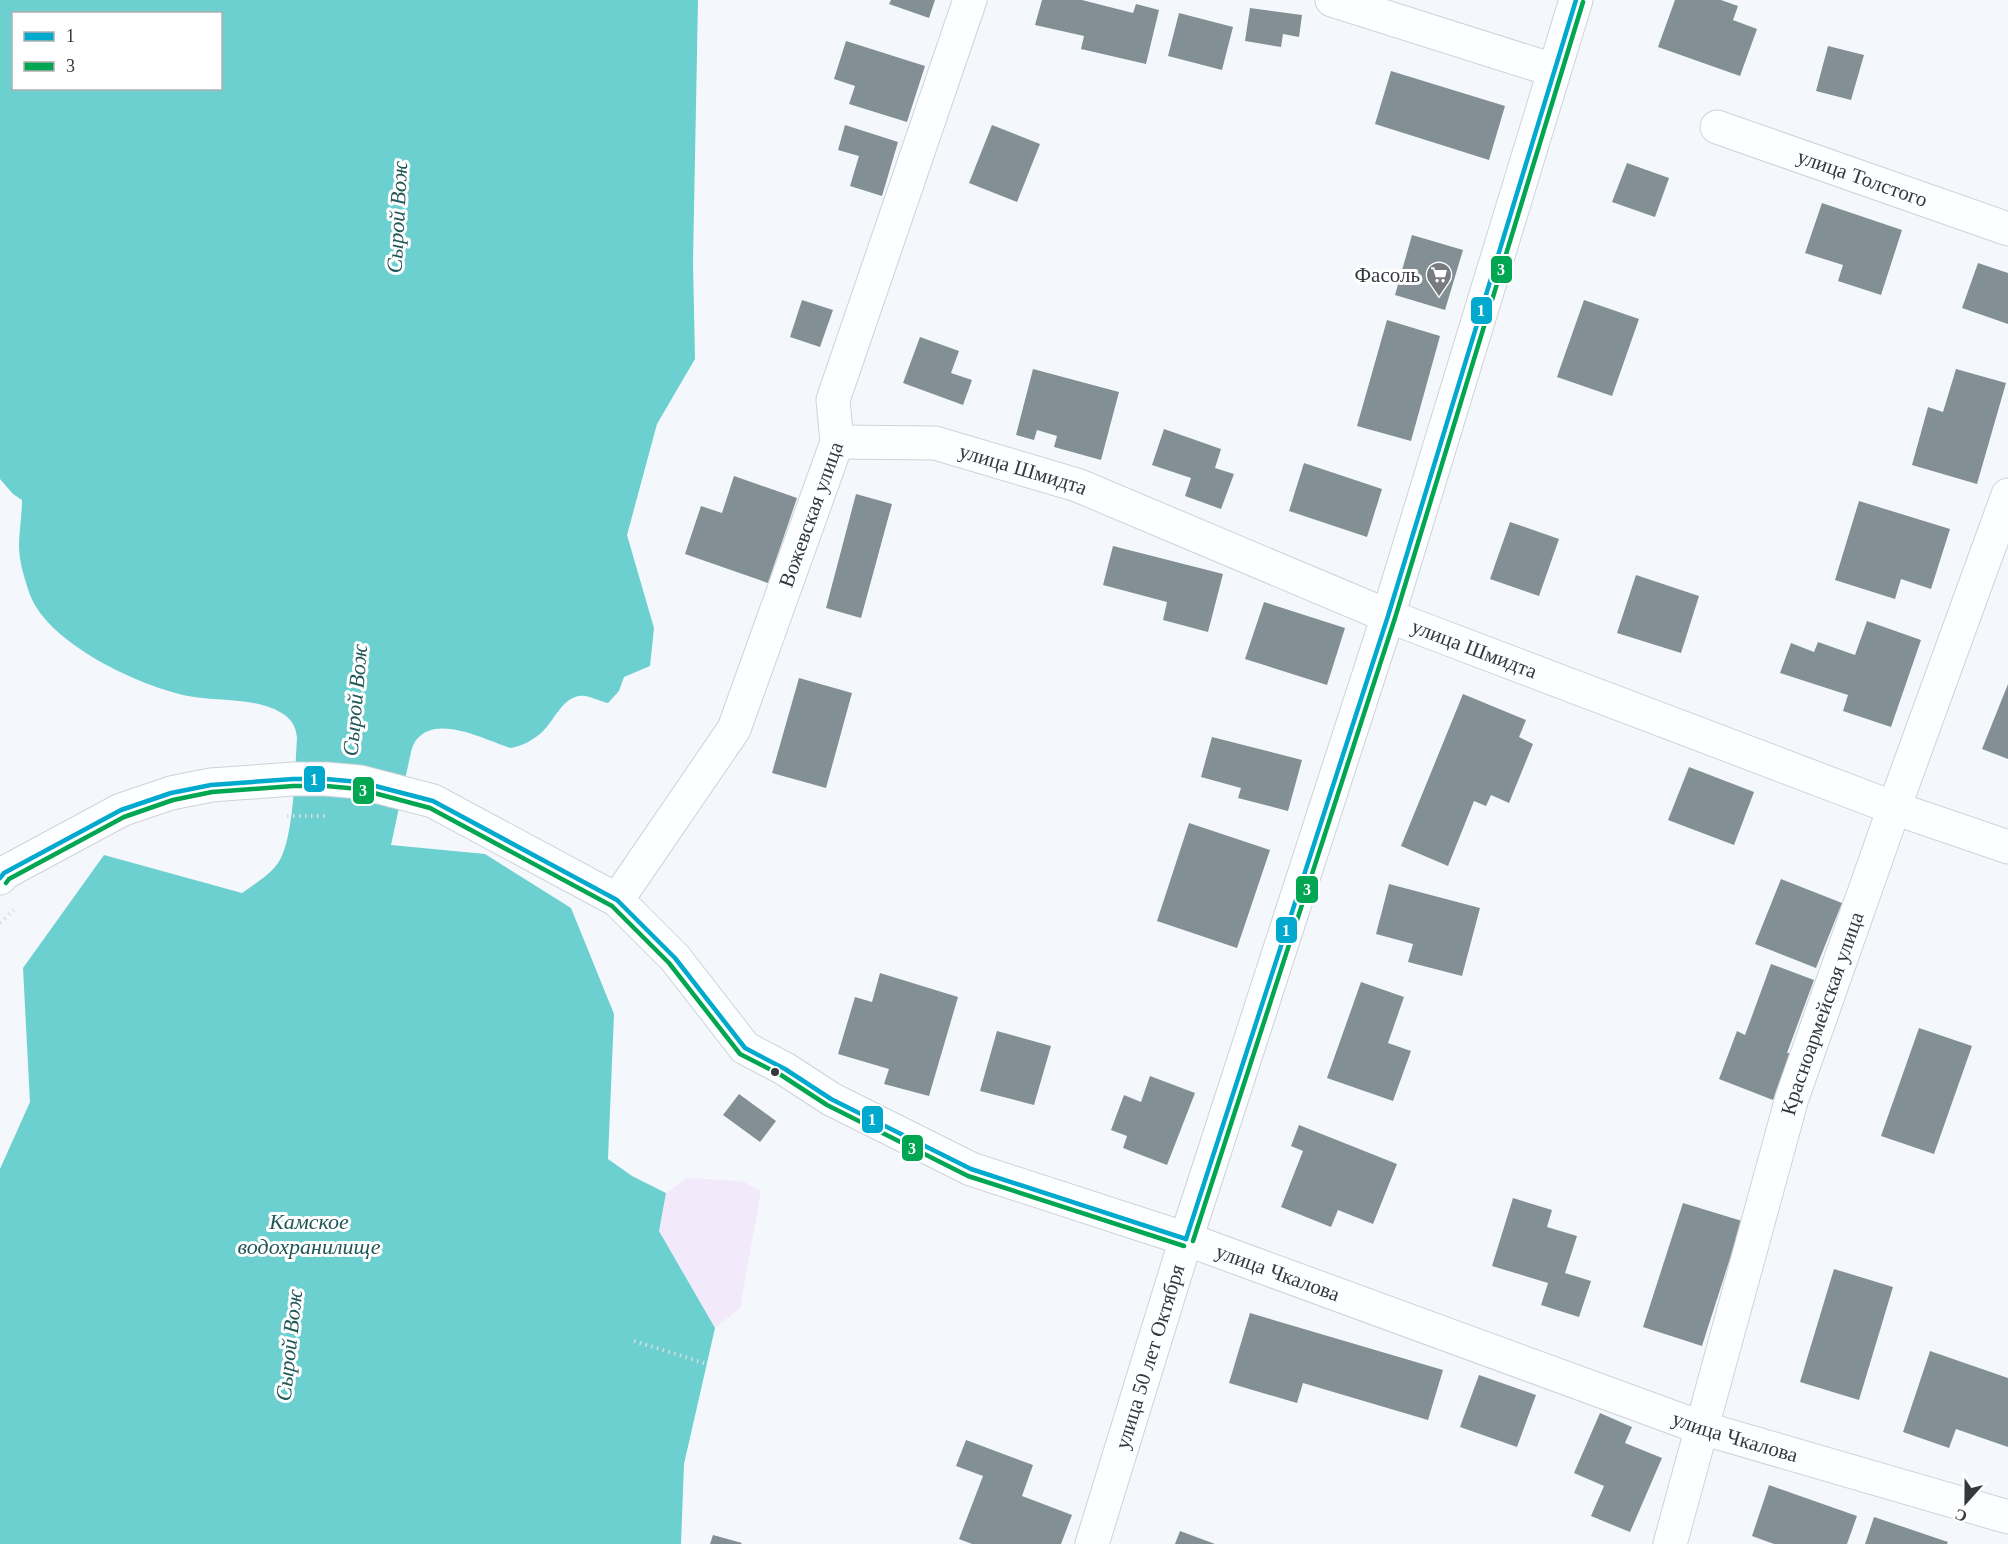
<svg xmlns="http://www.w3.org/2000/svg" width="2008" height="1544" font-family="'Times New Roman',serif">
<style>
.green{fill:#f2eafa}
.water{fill:#6ccfd0;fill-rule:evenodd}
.building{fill:#829095}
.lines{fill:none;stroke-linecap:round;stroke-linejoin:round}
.minor-casing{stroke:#cfd3d7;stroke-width:35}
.secondary-casing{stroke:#cfd3d7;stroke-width:35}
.path{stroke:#dadcdd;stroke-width:4;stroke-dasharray:1.5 4.5;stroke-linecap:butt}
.minor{stroke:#fdfeff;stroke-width:33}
.secondary{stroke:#fdfeff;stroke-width:33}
.bus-1-casing{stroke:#fff;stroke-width:9}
.bus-2-casing{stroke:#fff;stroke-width:9}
.bus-1{stroke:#00a9ce;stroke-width:4.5}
.bus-2{stroke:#00a651;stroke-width:4.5}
.bus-dot{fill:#34383d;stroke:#fff;stroke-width:2}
.labels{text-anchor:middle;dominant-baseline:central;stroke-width:6;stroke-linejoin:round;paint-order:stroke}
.street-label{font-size:21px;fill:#34383d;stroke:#fff}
.poi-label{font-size:21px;fill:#34383d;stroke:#fff;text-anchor:end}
.water-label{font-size:22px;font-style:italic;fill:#205757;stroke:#fff}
.line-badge{stroke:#fff;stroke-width:2}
.badge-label{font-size:16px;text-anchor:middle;font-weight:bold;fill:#fff}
</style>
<rect width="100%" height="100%" fill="#f4f8fc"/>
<path class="green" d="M687,1178L742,1181L761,1191L740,1308L715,1328L659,1231L666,1193Z"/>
<path class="water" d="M0,0H698L693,262L695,359L657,424L627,535L654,628L650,666L624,677L619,691L608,703C600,701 592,697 585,696C563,693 554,723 540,734C531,741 522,746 511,748C485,740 438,714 417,739C414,742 412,748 411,752L391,845L485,854L571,908L614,1014L608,1159L632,1176L666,1193L659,1231L715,1328L684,1464L681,1544H0V1169L30,1102L23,968L104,855L242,893C254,884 269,876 278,863C294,841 295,768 297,738C296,721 285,713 269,707C243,698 214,701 188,696C139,686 49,644 30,595C25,580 19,562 19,546C19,531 22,516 22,500L13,494L0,479ZM14,14H220V88H14Z"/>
<g class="building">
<path d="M891,0H935L929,18L889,4Z"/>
<path d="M1042,0H1082L1133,13L1136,4L1159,10L1146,64L1081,49L1084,36L1035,25Z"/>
<path d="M1675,0H1721L1738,6L1733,20L1757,29L1740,76L1658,47Z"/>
<path d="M1250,8L1302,15L1299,37L1283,34L1281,47L1245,41Z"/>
<path d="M1179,13L1233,27L1222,70L1168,56Z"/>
<path d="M846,41L925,66L907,122L849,104L855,86L834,79Z"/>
<path d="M1828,46L1864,55L1851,100L1816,91Z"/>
<path d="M1391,71L1505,106L1489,160L1375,124Z"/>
<path d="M845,125L898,142L882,196L850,186L859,156L838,150Z"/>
<path d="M992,125L1040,144L1017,202L969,183Z"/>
<path d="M1627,163L1669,178L1655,217L1612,202Z"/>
<path d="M1822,203L1902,230L1881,295L1838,281L1843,265L1805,253Z"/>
<path d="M1412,235L1463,250L1445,310L1395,295Z"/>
<path d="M1978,263L2008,273V324L1962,308Z"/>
<path d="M802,300L833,310L820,347L790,337Z"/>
<path d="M1584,300L1639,319L1612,396L1557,377Z"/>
<path d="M1387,320L1440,336L1411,441L1357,426Z"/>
<path d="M920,337L959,351L951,373L972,380L963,405L903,383Z"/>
<path d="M1033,369L1119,392L1101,460L1054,447L1057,436L1037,430L1034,440L1016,435Z"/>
<path d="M1956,369L2006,383L1977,484L1912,465L1928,407L1943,412Z"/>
<path d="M1164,429L1221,449L1215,468L1234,474L1221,509L1185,496L1191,478L1152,465Z"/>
<path d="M1304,463L1382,489L1367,537L1289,511Z"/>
<path d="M734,476L797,498L768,583L685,554L701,506L722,513Z"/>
<path d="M856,494L892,504L861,618L826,608Z"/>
<path d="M1859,501L1950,529L1931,589L1901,579L1895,599L1835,580Z"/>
<path d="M1510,522L1559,539L1539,596L1490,579Z"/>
<path d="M1113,546L1223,574L1208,632L1163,620L1167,602L1103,585Z"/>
<path d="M1636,575L1699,596L1681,653L1617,633Z"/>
<path d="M1264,602L1345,628L1327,685L1245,659Z"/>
<path d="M1867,621L1921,640L1891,727L1843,711L1848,695L1780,673L1791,643L1814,652L1818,642L1855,655Z"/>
<path d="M799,678L852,693L826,788L772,773Z"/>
<path d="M2008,684V759L1982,749Z"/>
<path d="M1463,694L1526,720L1519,737L1533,744L1509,803L1491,795L1486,806L1474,801L1448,866L1401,846Z"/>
<path d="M1212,737L1302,760L1288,811L1238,798L1241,788L1201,777Z"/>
<path d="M1689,767L1754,792L1734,845L1668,820Z"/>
<path d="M1189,823L1270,850L1237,948L1157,921Z"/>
<path d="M1781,879L1842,903L1816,968L1755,944Z"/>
<path d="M1389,884L1480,908L1462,976L1408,962L1413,944L1376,934Z"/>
<path d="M1771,964L1814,980L1787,1053H1790L1773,1100L1719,1079L1737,1031L1745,1035Z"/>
<path d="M880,973L958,997L929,1096L884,1084L889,1069L838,1054L855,997L872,1002Z"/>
<path d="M1361,982L1404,997L1388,1043L1411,1051L1393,1101L1327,1078Z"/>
<path d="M1919,1028L1972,1046L1934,1154L1881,1136Z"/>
<path d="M997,1031L1051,1046L1034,1105L980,1091Z"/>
<path d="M1150,1076L1195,1093L1167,1165L1123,1148L1127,1136L1111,1130L1124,1095L1141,1102Z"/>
<path d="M739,1094L776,1121L760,1142L723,1115Z"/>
<path d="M1299,1125L1397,1164L1373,1224L1338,1210L1331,1227L1281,1207L1303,1151L1291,1146Z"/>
<path d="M1513,1198L1552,1210L1547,1227L1577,1236L1565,1273L1591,1281L1579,1317L1541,1305L1548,1283L1492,1266Z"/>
<path d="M1683,1203L1742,1221L1702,1346L1643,1327Z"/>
<path d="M1834,1269L1893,1287L1859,1400L1800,1382Z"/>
<path d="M1250,1313L1443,1370L1428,1420L1303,1383L1297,1403L1229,1383Z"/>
<path d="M1930,1351L2008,1378V1447L1956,1429L1949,1448L1903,1432Z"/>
<path d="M1479,1375L1536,1395L1517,1447L1460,1427Z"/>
<path d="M1600,1413L1632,1427L1625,1443L1662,1458L1630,1532L1591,1516L1604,1486L1574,1473Z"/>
<path d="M966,1440L1033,1465L1022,1496L1072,1515L1061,1544H972L959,1539L983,1476L956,1466Z"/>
<path d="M1769,1485L1857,1516L1847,1544H1774L1752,1536Z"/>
<path d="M1874,1517L1948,1542L1947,1544H1865Z"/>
<path d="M1180,1531L1215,1544H1175Z"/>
<path d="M713,1535L742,1543L741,1544H710Z"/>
</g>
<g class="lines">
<defs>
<g id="minor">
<path d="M1332,0L1553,70"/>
<path id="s1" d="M1717,127L2008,229"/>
<path id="s2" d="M837,442L935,443L1077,485L1388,616L1894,808L2008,847"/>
<path id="s3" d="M617,900L734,729L837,442L833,400L970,0"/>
<path id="s4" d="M1092,1544L1186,1239L1702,1428L2008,1517"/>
<path id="s5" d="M1670,1544L1792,1098L1894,808L2008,495"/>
</g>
<path id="secondary" d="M0,878L4,873L121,810L171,793L211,785L293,779H326L360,782L433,801L617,900L675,958L745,1048L785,1069L831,1099L971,1169L1186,1239L1388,616L1576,0"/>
</defs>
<use href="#minor" class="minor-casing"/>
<use href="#secondary" class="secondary-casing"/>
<g class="path">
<path d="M287,816H328"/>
<path d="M0,923L14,910"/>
<path d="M634,1341L707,1364"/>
</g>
<use href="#minor" class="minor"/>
<use href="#secondary" class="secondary"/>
<defs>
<g id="bus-1">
<path d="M0,878L4,873L121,810L171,793L211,785L293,779H326L360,782L433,801L617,900L675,958L745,1048L785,1069L831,1099L971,1169L1186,1239"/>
<path d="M1186,1239L1388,616L1576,0"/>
</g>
<g id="bus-2">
<path d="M6,883L9,879L124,817L173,800L212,792L293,786H326L359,789L430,808L612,906L669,963L740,1054L781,1075L827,1105L968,1176L1184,1246"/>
<path d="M1193,1241L1395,618L1583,2"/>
</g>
</defs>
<use href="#bus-1" class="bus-1-casing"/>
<use href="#bus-2" class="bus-2-casing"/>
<use href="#bus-1" class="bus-1"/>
<use href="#bus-2" class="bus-2"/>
</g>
<defs>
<symbol id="supermarket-pin" viewBox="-11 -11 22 30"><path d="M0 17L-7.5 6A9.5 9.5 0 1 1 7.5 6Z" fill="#777b80" stroke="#fff"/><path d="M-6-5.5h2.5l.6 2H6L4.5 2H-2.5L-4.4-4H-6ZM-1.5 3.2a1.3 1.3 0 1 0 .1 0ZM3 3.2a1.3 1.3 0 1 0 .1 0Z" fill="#fff"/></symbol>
</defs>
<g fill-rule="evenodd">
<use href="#supermarket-pin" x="1424" y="260" width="30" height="40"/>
</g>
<circle class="bus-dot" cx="775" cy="1072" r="5"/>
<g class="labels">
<g class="street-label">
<text stroke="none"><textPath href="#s1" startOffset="154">улица Толстого</textPath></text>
<text stroke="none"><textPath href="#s2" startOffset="190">улица Шмидта</textPath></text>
<text stroke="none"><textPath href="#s3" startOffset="435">Вожевская улица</textPath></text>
<text stroke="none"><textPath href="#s2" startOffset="676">улица Шмидта</textPath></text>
<text stroke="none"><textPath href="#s5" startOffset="552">Красноармейская улица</textPath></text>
<text stroke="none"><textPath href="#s4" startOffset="417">улица Чкалова</textPath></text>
<text stroke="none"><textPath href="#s4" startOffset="196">улица 50 лет Октября</textPath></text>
<text stroke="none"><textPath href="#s4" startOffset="903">улица Чкалова</textPath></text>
</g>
<g class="poi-label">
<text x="1420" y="275">Фасоль</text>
</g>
<g class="water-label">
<text transform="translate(397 217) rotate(-87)">Сырой Вож</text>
<text transform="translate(355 700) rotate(-85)">Сырой Вож</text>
<text x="309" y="1221">Камское<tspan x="309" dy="25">водохранилище</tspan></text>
<text transform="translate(289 1345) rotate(-84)">Сырой Вож</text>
</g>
</g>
<g class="line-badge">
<rect x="1490" y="255" width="23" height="29" rx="6" fill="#00a651"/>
<rect x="1470" y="296" width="23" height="29" rx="6" fill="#00a9ce"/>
<rect x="303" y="765" width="23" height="28" rx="6" fill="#00a9ce"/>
<rect x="352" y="776" width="23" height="29" rx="6" fill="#00a651"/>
<rect x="1295" y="875" width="24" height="29" rx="6" fill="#00a651"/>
<rect x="1275" y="916" width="23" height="28" rx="6" fill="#00a9ce"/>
<rect x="861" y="1105" width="23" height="29" rx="6" fill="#00a9ce"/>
<rect x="901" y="1134" width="23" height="28" rx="6" fill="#00a651"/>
</g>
<g class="badge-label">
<text x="1501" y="275">3</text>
<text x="1481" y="316">1</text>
<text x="314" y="785">1</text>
<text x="363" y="796">3</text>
<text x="1307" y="895">3</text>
<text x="1286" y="936">1</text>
<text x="872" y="1125">1</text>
<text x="912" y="1154">3</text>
</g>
<rect x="12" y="12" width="210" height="78" fill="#ffffff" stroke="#aeafb1" stroke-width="1.5"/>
<rect x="24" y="32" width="30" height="9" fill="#00a9ce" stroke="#aeafb1" stroke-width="1.5"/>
<text x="66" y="42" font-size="18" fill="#34383d">1</text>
<rect x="24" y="62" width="30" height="9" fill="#00a651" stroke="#aeafb1" stroke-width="1.5"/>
<text x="66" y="72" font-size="18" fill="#34383d">3</text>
<g transform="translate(1966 1502) rotate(201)" stroke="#ffffff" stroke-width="4.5" paint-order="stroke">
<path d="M0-4.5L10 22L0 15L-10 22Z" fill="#34383d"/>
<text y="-9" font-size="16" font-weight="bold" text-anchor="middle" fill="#34383d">С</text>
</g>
</svg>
